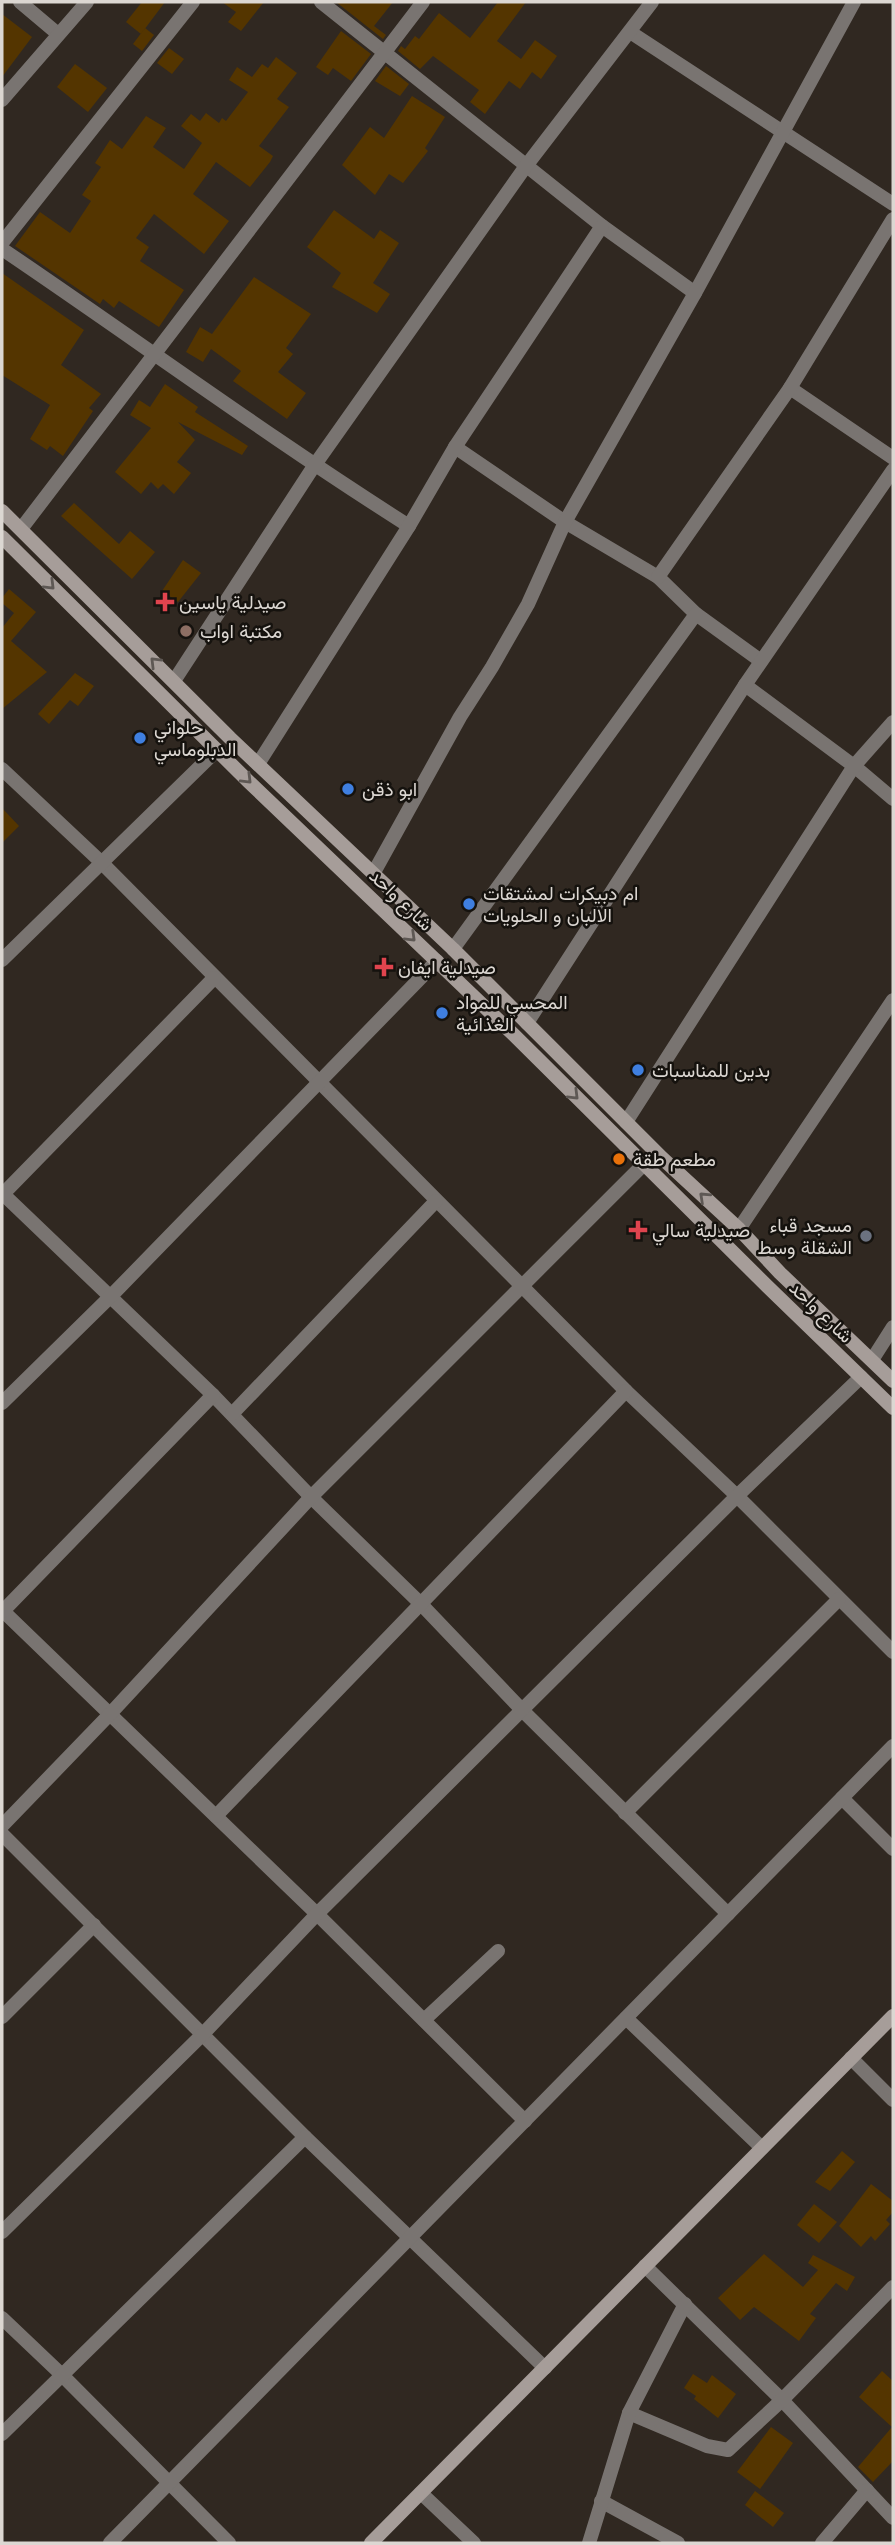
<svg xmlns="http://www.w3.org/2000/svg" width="895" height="2545" font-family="Helvetica,Vazirmatn,sans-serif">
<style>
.building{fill:#543500}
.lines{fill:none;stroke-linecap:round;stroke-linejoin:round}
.street{stroke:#797471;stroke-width:14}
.secondary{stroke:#a69d99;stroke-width:14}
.oneway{stroke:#5e5854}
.health-dot{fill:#e0444e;stroke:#15120e;stroke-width:2.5}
.education-dot{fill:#8d6e63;stroke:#15120e;stroke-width:2.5}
.shop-dot{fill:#3f7fe0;stroke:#15120e;stroke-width:2.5}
.food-dot{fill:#e8710a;stroke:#15120e;stroke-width:2.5}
.worship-dot{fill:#6b7280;stroke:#15120e;stroke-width:2.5}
.labels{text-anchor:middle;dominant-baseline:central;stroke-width:5;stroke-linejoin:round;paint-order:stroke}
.poi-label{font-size:19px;fill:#dcd7d2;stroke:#15120e;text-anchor:start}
.street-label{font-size:19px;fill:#dcd7d2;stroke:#15120e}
</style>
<rect width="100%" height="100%" fill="#302821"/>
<g class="building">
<path d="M142,2H165L141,34L126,22Z"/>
<path d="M222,2H264L241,31L228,22L236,12Z"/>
<path d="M336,2H393L374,26L386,35L383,39Z"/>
<path d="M498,2H526L497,41L521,59L535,40L557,56L541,79L532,72L520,89L509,81L485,114L470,102L479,90L433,56L420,69L398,51L401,46L405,49L415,36L419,39L439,13L470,38Z"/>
<path d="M2,14L32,37L2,77Z"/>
<path d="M145,28L154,35L142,51L133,44Z"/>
<path d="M341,31L371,54L351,81L333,68L328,75L316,67Z"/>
<path d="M169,48L184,59L172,74L157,63Z"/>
<path d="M276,57L297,73L277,99L289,107L259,146L273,156L270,162L250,187L216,162L193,194L229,221L204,254L154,214L136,238L149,247L140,261L184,290L159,327L119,301L114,308L103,299L100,304L15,246L40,212L70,233L91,201L82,195L101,167L95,163L110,140L122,149L146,116L166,128L153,147L184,169L202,143L181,126L191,114L200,121L206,113L219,123L222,118L226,121L248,92L229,80L237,67L252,77L262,64L268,68Z"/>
<path d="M75,64L107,88L88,112L57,87Z"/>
<path d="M386,66L409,84L400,96L375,81Z"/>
<path d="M412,96L445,117L425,148L428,151L403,183L389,174L375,195L342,165L370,127L384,138Z"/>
<path d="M334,210L374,239L380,230L399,243L373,283L390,294L377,313L332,287L341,273L307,247Z"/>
<path d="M2,273L84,330L61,365L101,394L89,408L93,411L63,456L50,446L47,450L30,439L50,405L2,375Z"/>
<path d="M254,277L311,314L286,348L293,354L278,372L306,393L287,419L233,381L241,371L211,349L203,362L186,352L200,327L212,334Z"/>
<path d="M165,384L198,407L195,412L248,446L242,455L178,422L195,440L177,462L191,473L174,494L163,484L158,489L151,482L141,494L115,472L151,428L130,415L139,400L150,407Z"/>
<path d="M74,503L119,544L130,531L155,552L132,579L61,516Z"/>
<path d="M183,560L201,573L178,602L162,591Z"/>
<path d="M9,589L36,612L11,641L47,672L2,709V628L14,613L2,603V598Z"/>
<path d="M75,673L94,686L78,706L70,700L49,724L38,714Z"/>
<path d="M2,808L19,826L2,843Z"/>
<path d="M842,2151L855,2162L830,2191L815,2182Z"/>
<path d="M871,2184L893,2201V2212L886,2220L890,2224L875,2241L871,2236L861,2247L839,2226Z"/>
<path d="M814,2204L837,2222L819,2243L797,2225Z"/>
<path d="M764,2254L803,2287L818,2270L808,2263L813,2255L855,2277L847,2291L836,2283L810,2314L816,2318L799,2341L754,2307L740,2320L718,2298Z"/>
<path d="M882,2371L893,2381V2461L873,2482L858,2467L892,2427L859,2397Z"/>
<path d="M693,2374L707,2383L712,2375L736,2394L718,2418L694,2399L696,2396L684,2388Z"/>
<path d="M771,2427L793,2443L760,2489L737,2472Z"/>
<path d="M755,2491L784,2513L773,2527L745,2505Z"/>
</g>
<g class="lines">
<g class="street">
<path d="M20,2L58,34"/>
<path d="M321,2L602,226L695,293"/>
<path d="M630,32L893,204"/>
<path d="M2,100L87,2"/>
<path d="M2,243L193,2"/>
<path d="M2,249C138,341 270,438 409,526"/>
<path d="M790,388L893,458"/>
<path d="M455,447L565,522L658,577L696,614L761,661"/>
<path d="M21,529L423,2"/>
<path d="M658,577L790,388L893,219"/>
<path d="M174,681L314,466L526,166L652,2"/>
<path d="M745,685L854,766L893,799"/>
<path d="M258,764L409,526L455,447L602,226"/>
<path d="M2,769L101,862L626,1391L737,1496L893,1652"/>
<path d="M373,874L460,717L492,667L528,604L565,522L695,293L854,2"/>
<path d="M453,949L696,614"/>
<path d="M2,960L217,750"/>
<path d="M527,1023L745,685L893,470"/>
<path d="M626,1122L854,766L893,722"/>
<path d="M2,1193L213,1395L311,1497L420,1603L523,1711L728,1914"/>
<path d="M2,1195L214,978"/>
<path d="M739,1229L893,1000"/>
<path d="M872,1360L893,1327"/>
<path d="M2,1403L111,1296L437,961"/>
<path d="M232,1414L436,1201"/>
<path d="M2,1610L317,1914L525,2121"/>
<path d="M3,1611L213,1395"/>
<path d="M842,1798L893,1849"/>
<path d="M625,1813L839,1599"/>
<path d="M216,1816L626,1391"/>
<path d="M2,1826L110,1714L311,1497L644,1164"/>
<path d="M2,1834L305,2137L545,2368"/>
<path d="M2,2017L94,1925"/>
<path d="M626,2018L762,2148"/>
<path d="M424,2020L498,1951"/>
<path d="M851,2058L893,2100"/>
<path d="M2,2232L202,2035L317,1914L737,1496L861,1377"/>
<path d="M645,2266L782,2400L893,2518"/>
<path d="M2,2318L62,2375L229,2543"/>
<path d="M629,2413L707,2446L728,2450L782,2400L893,2287"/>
<path d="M2,2434L305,2137"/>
<path d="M421,2493L474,2543"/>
<path d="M601,2501L678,2543"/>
<path d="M110,2543L893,1746"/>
<path d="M589,2543L629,2413L685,2304"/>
<path d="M822,2543L867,2490"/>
</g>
<g class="secondary">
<path d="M2,511L230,738L453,949L662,1158L739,1229L780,1273L893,1381"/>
<path d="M2,537L249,782L514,1035L768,1287L893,1408"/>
<path d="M371,2543L893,2016"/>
</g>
</g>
<defs><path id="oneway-chevron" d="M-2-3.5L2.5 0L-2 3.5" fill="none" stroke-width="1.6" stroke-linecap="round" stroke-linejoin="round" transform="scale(1.75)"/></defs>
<g class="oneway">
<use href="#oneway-chevron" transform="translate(50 585) rotate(45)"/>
<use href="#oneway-chevron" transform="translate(155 662) rotate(-135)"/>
<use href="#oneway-chevron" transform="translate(247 779) rotate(45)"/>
<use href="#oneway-chevron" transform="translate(411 937) rotate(44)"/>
<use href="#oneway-chevron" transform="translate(574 1095) rotate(45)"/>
<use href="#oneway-chevron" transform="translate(704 1197) rotate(-137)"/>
</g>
<g class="health-dot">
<path d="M161.5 591.5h7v7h7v7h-7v7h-7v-7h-7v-7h7z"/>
<path d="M380.5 956.5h7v7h7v7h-7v7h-7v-7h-7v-7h7z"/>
<path d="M634.5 1219.5h7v7h7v7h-7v7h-7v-7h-7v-7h7z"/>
</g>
<circle class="education-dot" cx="186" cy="631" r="7"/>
<g class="shop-dot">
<circle cx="140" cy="738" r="7"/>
<circle cx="348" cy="789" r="7"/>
<circle cx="469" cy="904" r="7"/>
<circle cx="442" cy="1013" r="7"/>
<circle cx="638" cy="1070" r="7"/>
</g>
<circle class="food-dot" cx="619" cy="1159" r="7"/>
<circle class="worship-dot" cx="866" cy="1236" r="7"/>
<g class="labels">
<g class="poi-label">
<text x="179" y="602">صيدلية ياسين</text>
<text x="200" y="631">مكتبة اواب</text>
<text x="154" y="727">حلواني<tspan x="154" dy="22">الدبلوماسي</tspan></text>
<text x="362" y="789">ابو ذقن</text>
<text x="483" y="893">ام دبيكرات لمشتقات<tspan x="483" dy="22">الالبان و الحلويات</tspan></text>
<text x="398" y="967">صيدلية ايفان</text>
<text x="456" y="1002">المحسي للمواد<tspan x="456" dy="22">الغذائية</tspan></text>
<text x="652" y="1070">بدين للمناسبات</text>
<text x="633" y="1159">مطعم طقة</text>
<text x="852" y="1225" text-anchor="end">مسجد قباء<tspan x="852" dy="22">الشقلة وسط</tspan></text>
<text x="652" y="1230">صيدلية سالي</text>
</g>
<g class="street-label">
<text transform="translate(401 900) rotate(44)">شارع واحد</text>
<text transform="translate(821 1312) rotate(44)">شارع واحد</text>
</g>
</g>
<rect width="895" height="2545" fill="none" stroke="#dcd7d2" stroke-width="7"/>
</svg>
